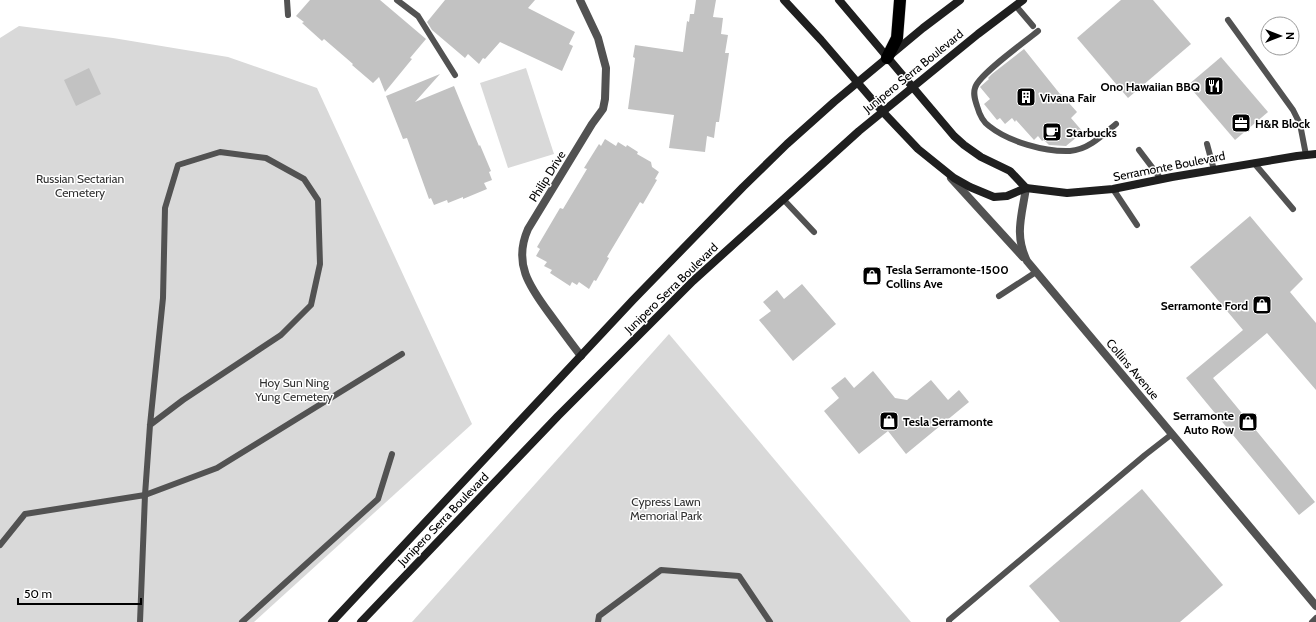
<svg xmlns="http://www.w3.org/2000/svg" width="1316" height="622" font-family="Cabin,sans-serif">
<style>
.green{fill:#d9d9d9}
.building{fill:#c2c2c2}
.lines{fill:none;stroke-linecap:round;stroke-linejoin:round}
.motorway-casing{stroke:#dbdbdb;stroke-width:13}
.service{stroke:#525252;stroke-width:6}
.minor{stroke:#525252;stroke-width:8}
.tertiary{stroke:#525252;stroke-width:8}
.secondary{stroke:#1f1f1f;stroke-width:8}
.motorway{stroke:#000;stroke-width:12}
.labels{text-anchor:middle;dominant-baseline:central;stroke-width:3;stroke-linejoin:round;paint-order:stroke}
.street-label{font-size:12px;fill:#000;stroke:#fff}
.poi-label{font-size:12px;font-weight:bold;fill:#000;stroke:#fff;text-anchor:start}
.park-label{font-size:12px;fill:#303030;stroke:#fff}
</style>
<rect width="100%" height="100%" fill="#fff"/>
<g class="green">
<path d="M19,26L113,38L228,57L317,88L472,424L254,622H0V38Z"/>
<path d="M526,68L554,154L508,168L480,83Z"/>
<path d="M669,334L911,622H412Z"/>
</g>
<g class="building">
<path d="M310,0H380L426,39L410,58L412,59L385,92L379,77L373,83L352,65L353,64L324,39L322,41L302,23L304,22L296,16Z"/>
<path d="M445,0H535L528,8L575,32L569,44L573,46L562,71L500,42L485,59L483,58L479,64L468,54L465,58L432,30L427,22Z"/>
<path d="M696,0H716L713,17L723,18L721,34L728,35L725,53H729L719,122H716L714,138L707,136L705,152L669,148L674,115L628,109L635,58L633,57L635,45L683,52L687,21L689,22L690,14H694Z"/>
<path d="M1121,0H1153L1191,44L1128,98L1077,38Z"/>
<path d="M1024,49L1060,94H1061L1077,112L1071,118L1083,132L1066,146L1049,145L1044,140L1042,141L1038,136L1034,140L1016,120L1015,122L1012,118L1005,124L1000,118L997,120L984,104L990,99L980,87L981,86L989,79L988,78L992,74Z"/>
<path d="M1221,57L1268,112L1235,140L1188,85Z"/>
<path d="M89,68L101,94L76,106L64,80Z"/>
<path d="M440,74L415,102L454,86L468,120L479,146L480,145L491,171L489,172L492,180L484,183L487,189L463,199V197L448,203L447,200L434,205L431,198L429,199L407,138L403,139L386,96Z"/>
<path d="M605,139L616,146L618,142L626,147L627,145L638,152L637,154L651,162L652,167L659,172L655,179L657,180L643,204L640,202L607,257L609,258L596,281L594,280L589,289L579,282L577,285L572,282L570,286L550,273L552,270L544,266L547,262L536,256L540,249L537,247L560,208L563,209L587,169L584,168L599,144L601,146Z"/>
<path d="M1250,216L1303,279L1290,292L1316,323V390L1267,333L1213,378L1315,502L1299,515L1186,378L1243,330L1190,267Z"/>
<path d="M802,284L836,324L793,361L759,320L771,311L763,302L777,290L784,299Z"/>
<path d="M873,371L895,398L907,400L931,380L948,400L959,390L969,402L906,454L888,431L859,454L824,411L839,398L831,388L845,377L854,388Z"/>
<path d="M1142,489L1223,585L1180,622H1060L1029,586Z"/>
</g>
<g class="lines">
<defs>
<path id="motorway" d="M887,58L897,38L900,0"/>
</defs>
<use href="#motorway" class="motorway-casing"/>
<g class="service">
<path d="M287,0L288,15"/>
<path d="M397,0L418,16L455,75"/>
<path d="M1016,6L1033,26"/>
<path d="M1228,20L1293,110L1300,124L1306,155"/>
<path d="M1038,31C1025,42 978,75 975,88C973,94 975,100 977,106C979,113 983,122 989,126C1009,142 1045,152 1070,151C1088,150 1103,135 1116,124"/>
<path d="M1207,144L1214,170"/>
<path d="M1139,150L1161,179"/>
<path d="M1254,163L1293,209"/>
<path d="M1113,189L1137,225"/>
<path d="M783,199L814,232"/>
<path d="M999,296L1036,272"/>
<path d="M150,425L183,400L281,335L311,305L320,264L318,200L304,179L266,158L220,152L178,165L165,208L163,298L150,425L145,495L217,468L402,354"/>
<path d="M0,545L25,514L145,495L140,622"/>
<path d="M242,622L378,499L392,454"/>
<path d="M598,622L599,616L661,570L739,576L770,622"/>
<path d="M949,622V620L1145,455L1172,434"/>
<path d="M1312,622L1316,618"/>
</g>
<path class="minor" d="M580,0L598,38L606,68L605,99L603,109L592,124L528,229C513,263 529,286 549,313C560,328 570,342 581,356"/>
<g class="tertiary">
<path d="M951,178L1023,257"/>
<path d="M1026,188C1022,215 1014,235 1027,261L1316,606"/>
</g>
<g class="secondary">
<path d="M784,0L821,40L882,111L918,149L954,178L970,187L994,197L1007,196L1026,188L1067,193L1113,189L1172,177L1297,156L1316,154"/>
<path d="M839,0L954,136L964,145L981,157L1010,171L1026,188"/>
<path d="M332,622L633,300L743,187L787,144L834,102L923,28L960,0"/>
<path d="M361,622L558,416L693,281L859,131L978,34L1023,0"/>
</g>
<use href="#motorway" class="motorway"/>
</g>
<defs>
<symbol id="restaurant-square" viewBox="-11 -11 22 22"><rect x="-9" y="-9" width="18" height="18" rx="4" fill="#000" stroke="#fff"/><path d="M-5-6h1v4h1v-4h1v4h1v-4h1v5L-1.5 .5V6h-2V.5L-5-1ZM5-6V6H3V1.5H1.5Q1.5-4 5-6Z" fill="#fff"/></symbol>
<symbol id="building-square" viewBox="-11 -11 22 22"><rect x="-9" y="-9" width="18" height="18" rx="4" fill="#000" stroke="#fff"/><path d="M-4-6H4V6H1V3H-1V6H-4ZM-2.5-4.3h1.7v1.8h-1.7ZM.8-4.3h1.7v1.8H.8ZM-2.5-1h1.7V.8h-1.7ZM.8-1h1.7V.8H.8Z" fill="#fff"/></symbol>
<symbol id="office-square" viewBox="-11 -11 22 22"><rect x="-9" y="-9" width="18" height="18" rx="4" fill="#000" stroke="#fff"/><path d="M-6-3h4V-5.5h4V-3h4V5H-6ZM-1-4.5V-3h2v-1.5ZM-6 0V1H6V0Z" fill="#fff"/></symbol>
<symbol id="cafe-square" viewBox="-11 -11 22 22"><rect x="-9" y="-9" width="18" height="18" rx="4" fill="#000" stroke="#fff"/><path d="M-5.5-4.5H6V0H3Q3 3.5 0 3.5H-2.5Q-5.5 3.5-5.5 0ZM3-3.2v2h1.7v-2ZM-6 4.5H4V6H-6Z" fill="#fff"/></symbol>
<symbol id="shop-square" viewBox="-11 -11 22 22"><rect x="-9" y="-9" width="18" height="18" rx="4" fill="#000" stroke="#fff"/><path d="M-5-2.5h2.3a2.7 3.5 0 0 1 5.4 0H5L5.5 6h-11ZM-1.5-2.5h3a1.5 2.3 0 0 0-3 0Z" fill="#fff"/></symbol>
</defs>
<g fill-rule="evenodd">
<use href="#restaurant-square" x="1203" y="75" width="22" height="22"/>
<use href="#building-square" x="1015" y="86" width="22" height="22"/>
<use href="#office-square" x="1230" y="112" width="22" height="22"/>
<use href="#cafe-square" x="1041" y="121" width="22" height="22"/>
<use href="#shop-square" x="861" y="265" width="22" height="22"/>
<use href="#shop-square" x="1251" y="294" width="22" height="22"/>
<use href="#shop-square" x="878" y="410" width="22" height="22"/>
<use href="#shop-square" x="1237" y="411" width="22" height="22"/>
</g>
<g class="labels">
<g class="street-label">
<text transform="translate(913 71) rotate(-39)">Junipero Serra Boulevard</text>
<text transform="translate(1169 166) rotate(-11)">Serramonte Boulevard</text>
<text transform="translate(547 176) rotate(-58)">Philip Drive</text>
<text transform="translate(671 288) rotate(-44)">Junipero Serra Boulevard</text>
<text transform="translate(1133 369) rotate(50)">Collins Avenue</text>
<text transform="translate(443 519) rotate(-46)">Junipero Serra Boulevard</text>
</g>
<g class="poi-label">
<text x="1200" y="86" text-anchor="end">Ono Hawaiian BBQ</text>
<text x="1040" y="97">Vivana Fair</text>
<text x="1255" y="123">H&amp;R Block</text>
<text x="1066" y="132">Starbucks</text>
<text x="886" y="269">Tesla Serramonte-1500<tspan x="886" dy="14">Collins Ave</tspan></text>
<text x="1248" y="305" text-anchor="end">Serramonte Ford</text>
<text x="1234" y="415" text-anchor="end">Serramonte<tspan x="1234" dy="14">Auto Row</tspan></text>
<text x="903" y="421">Tesla Serramonte</text>
</g>
<g class="park-label">
<text x="80" y="178">Russian Sectarian<tspan x="80" dy="14">Cemetery</tspan></text>
<text x="294" y="382">Hoy Sun Ning<tspan x="294" dy="14">Yung Cemetery</tspan></text>
<text x="666" y="501">Cypress Lawn<tspan x="666" dy="14">Memorial Park</tspan></text>
</g>
</g>
<g transform="translate(1280 36) rotate(90)"><circle r="19" fill="#ffffff" stroke="#999999"/>
<path d="M0-3L7 15L0 10L-7 15Z" fill="#000000"/>
<text y="-6" font-size="11" font-weight="bold" text-anchor="middle" fill="#000000">N</text>
</g>
<path d="M18 598v6h123v-6" fill="none" stroke="#000000" stroke-width="2"/>
<text x="24" y="598" font-size="12" fill="#000000" stroke="#ffffff" stroke-width="3" paint-order="stroke">50 m</text>
</svg>
